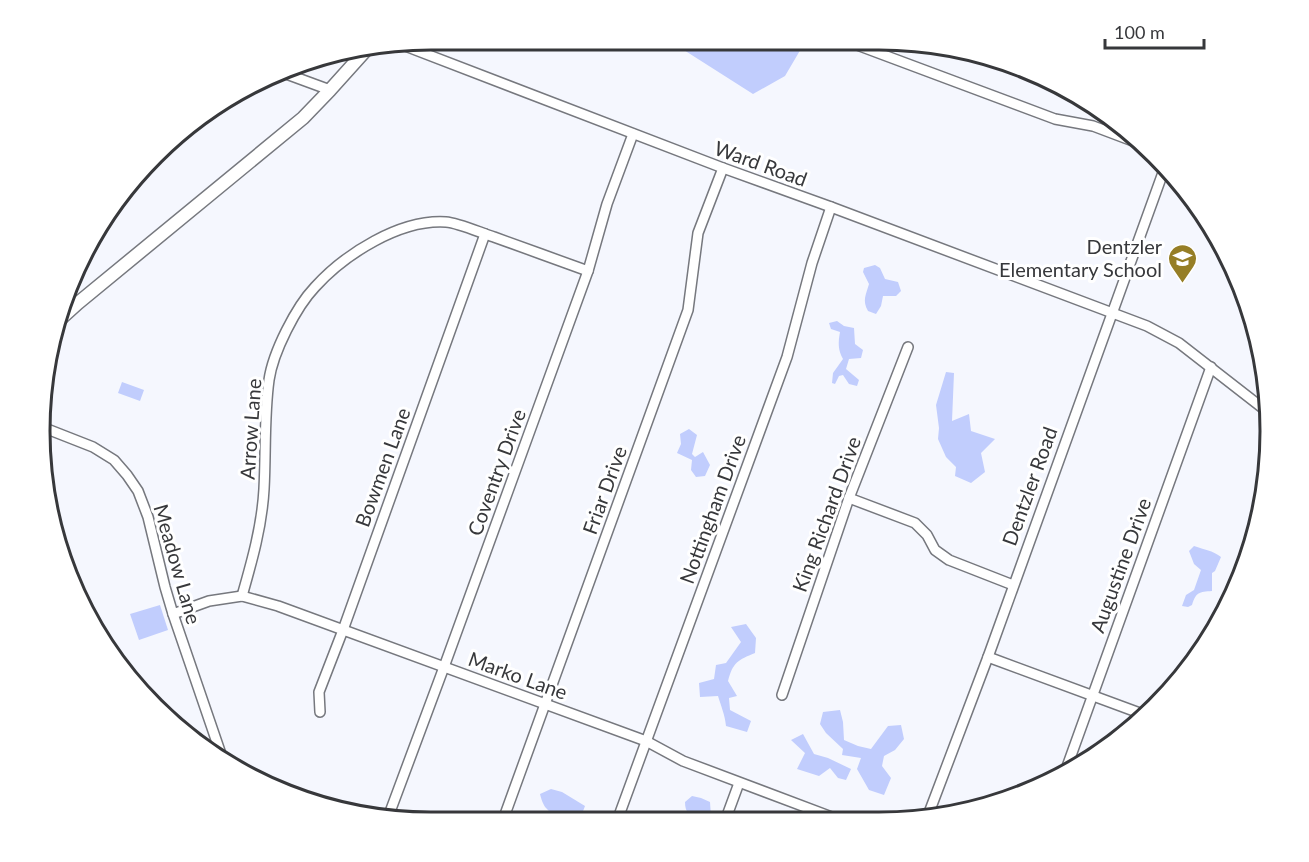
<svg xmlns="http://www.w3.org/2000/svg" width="1309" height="862" font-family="Lato,sans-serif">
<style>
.green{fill:#c1cdfd}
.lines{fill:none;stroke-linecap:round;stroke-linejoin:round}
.minor-casing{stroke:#76787e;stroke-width:12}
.major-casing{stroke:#76787e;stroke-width:15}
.minor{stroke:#fff;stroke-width:9}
.major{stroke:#fff;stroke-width:12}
.labels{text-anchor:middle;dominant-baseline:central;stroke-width:6;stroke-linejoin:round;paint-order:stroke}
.street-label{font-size:20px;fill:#37383b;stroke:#fff}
.poi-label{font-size:20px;fill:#37383b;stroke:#fff;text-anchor:end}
.rim{fill:none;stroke:#37383b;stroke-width:3}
</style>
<rect width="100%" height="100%" fill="#f5f7fe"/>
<g class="green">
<path d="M650,40L805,42L785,76L753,94L676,45Z"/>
<path d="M875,265L880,268L885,279L898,282L901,291L896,296H883L881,306L876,314L868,311C862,300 866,295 869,284L863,272L864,268Z"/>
<path d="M837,321L844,326L854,328L855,344L863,350L861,358L849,359L846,369L859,380L857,386L849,384L843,375L839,376L835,384L832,383L833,373L843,359C838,350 838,343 840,332L831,329L829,323Z"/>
<path d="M946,372L954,373L952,421L969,414L971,431L995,439L981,453L985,472L971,483L955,476L956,467L946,457L938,439L939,428L936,405Z"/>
<path d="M122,382L144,390L140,401L118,393Z"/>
<path d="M689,429L697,435L692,454L695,457L703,452L710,465L705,476L696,477L691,470L692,460L677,453L681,444L680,434Z"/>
<path d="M1194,546C1205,550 1212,550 1221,557L1215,571L1212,573V591C1199,592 1196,592 1192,605L1188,607L1182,606L1186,595L1194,590L1201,570L1194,564L1189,551Z"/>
<path d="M160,605L168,630L139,640L130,614Z"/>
<path d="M746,624L756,638L755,653C738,660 733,662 728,681L737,696L729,698L730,710L751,721L747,732L726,726C725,715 721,706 718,696L700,697L699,683L714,679L716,665L726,663L741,642L731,627Z"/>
<path d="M840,710L843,722L844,740L858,746L871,749L888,726L901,725L904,739L895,750L884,756L882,766L891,778L884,795L869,790L857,769L861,758L842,755L843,749L826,733L820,724L823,712Z"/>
<path d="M803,734L814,754L828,758L851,769L846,780L838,778L830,768L819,776L797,769L805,753L791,740Z"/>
<path d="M551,789L562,792L585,806L580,819C567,820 555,818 546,808C543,805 541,798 540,794Z"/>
<path d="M692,796L701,798L710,802L711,817L717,821H703V817C691,818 685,814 685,802Z"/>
</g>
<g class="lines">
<defs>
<g id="minor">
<path d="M849,42L1055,119L1093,126L1146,146"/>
<path d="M400,44L723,168L831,207L1147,326L1179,343L1269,413"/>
<path d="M281,72L330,90"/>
<path d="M42,427L93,447L114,460L127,475L138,491L148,517L165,587L173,614L223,760"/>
<path d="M849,498L915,523L927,535L935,550L949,560L1013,585"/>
<path d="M242,596C252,561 262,526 264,489C266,452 264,416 269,380C273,352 296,307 315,287C345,254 400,219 446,222C459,223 481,233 494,237C525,248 557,260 588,271"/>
<path d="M173,614L209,601L242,596L278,606L646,741L683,761L845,822"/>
<path d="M988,657L1145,715"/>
<path d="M782,695L849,498L908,347"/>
<path d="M320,712L319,692L343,630L485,234"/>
<path d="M1064,775L1211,367"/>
<path d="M927,818L988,657L1165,167"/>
<path d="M387,820L444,667L588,271L607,204L633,134"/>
<path d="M503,820L688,310L698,233L723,168"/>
<path d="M617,821L787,357L812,263L831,207"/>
<path d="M725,821L739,783"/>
</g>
<path id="major" d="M57,322L78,303L303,118L330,90L366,50"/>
</defs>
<use href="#minor" class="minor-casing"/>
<use href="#major" class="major-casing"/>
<use href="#minor" class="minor"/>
<use href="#major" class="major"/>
</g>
<defs>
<symbol id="school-pin" viewBox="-11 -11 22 30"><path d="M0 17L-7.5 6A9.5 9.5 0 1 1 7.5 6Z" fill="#967e26" stroke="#fff"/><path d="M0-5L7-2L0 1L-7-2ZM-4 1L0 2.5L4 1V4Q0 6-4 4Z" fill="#fff"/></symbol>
</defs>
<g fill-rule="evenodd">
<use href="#school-pin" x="1166" y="242" width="33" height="45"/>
</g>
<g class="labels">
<g class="street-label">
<text transform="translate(761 163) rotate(20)">Ward Road</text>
<text transform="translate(250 429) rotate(-86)">Arrow Lane</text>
<text transform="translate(382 467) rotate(-70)">Bowmen Lane</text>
<text transform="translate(496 472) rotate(-70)">Coventry Drive</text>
<text transform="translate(1029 486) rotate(-70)">Dentzler Road</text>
<text transform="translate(604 490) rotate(-70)">Friar Drive</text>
<text transform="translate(712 509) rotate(-70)">Nottingham Drive</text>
<text transform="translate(826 514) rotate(-70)">King Richard Drive</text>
<text transform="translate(178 564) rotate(74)">Meadow Lane</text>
<text transform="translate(1120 565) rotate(-70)">Augustine Drive</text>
<text transform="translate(518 675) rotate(20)">Marko Lane</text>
</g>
<g class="poi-label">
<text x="1162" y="246">Dentzler<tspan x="1162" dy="23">Elementary School</tspan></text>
</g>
</g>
<path d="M0 0H1309V862H0ZM431 50H879A381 381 0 0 1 1260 431V431A381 381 0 0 1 879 812H431A381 381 0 0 1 50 431V431A381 381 0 0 1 431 50Z" fill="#fff" fill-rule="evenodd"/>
<path class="rim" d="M431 50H879A381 381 0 0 1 1260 431V431A381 381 0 0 1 879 812H431A381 381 0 0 1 50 431V431A381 381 0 0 1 431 50Z"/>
<path d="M1105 39v9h99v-9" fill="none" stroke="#37383b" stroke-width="3"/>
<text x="1114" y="39" font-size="18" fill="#37383b" stroke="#ffffff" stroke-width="4.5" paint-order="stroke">100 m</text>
</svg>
